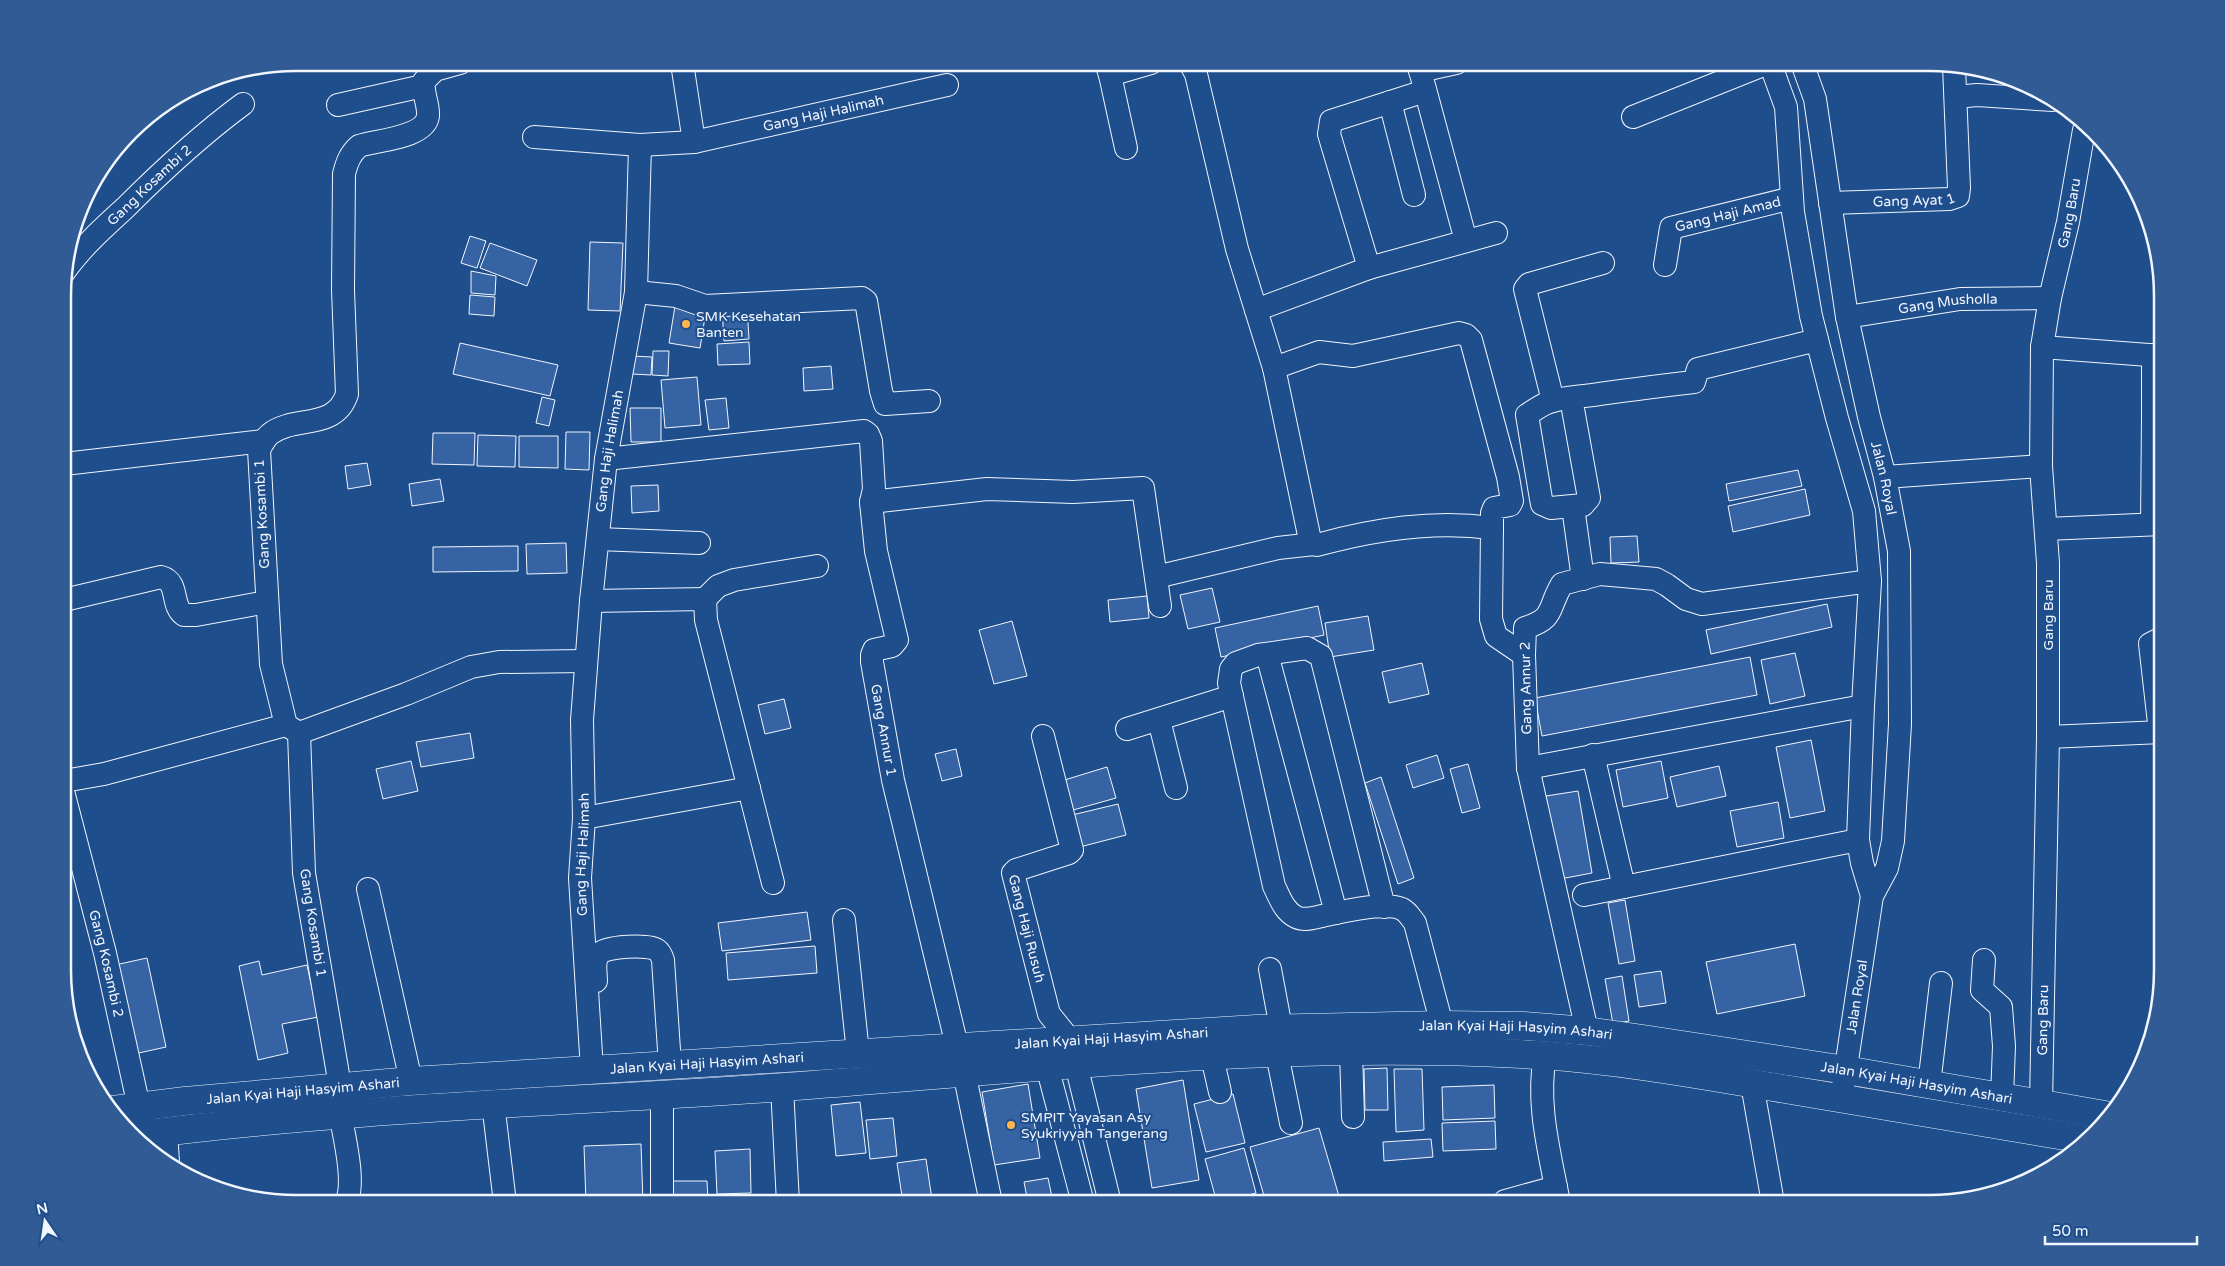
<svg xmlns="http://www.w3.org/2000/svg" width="2225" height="1266" font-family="'Varela Round',sans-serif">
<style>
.building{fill:#3563a3;stroke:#f2f6ff}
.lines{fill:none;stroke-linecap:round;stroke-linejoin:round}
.minor-casing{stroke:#f2f6ff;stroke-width:24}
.major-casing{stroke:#f2f6ff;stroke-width:29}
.minor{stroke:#1f4e8c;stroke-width:22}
.major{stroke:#1f4e8c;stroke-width:28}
.poi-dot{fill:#ffb74d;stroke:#1f4e8c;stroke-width:2}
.labels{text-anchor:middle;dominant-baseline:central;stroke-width:4;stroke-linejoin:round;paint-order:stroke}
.street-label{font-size:14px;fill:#f2f6ff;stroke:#1f4e8c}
.poi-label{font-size:14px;fill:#f2f6ff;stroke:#1f4e8c;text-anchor:start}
.rim{fill:none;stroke:#f2f6ff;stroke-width:2.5}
</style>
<rect width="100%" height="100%" fill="#1f4e8c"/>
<g class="building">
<path d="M470,236L486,241L477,268L461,263Z"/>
<path d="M590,242L623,243L620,311L588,310Z"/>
<path d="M490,243L537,260L527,286L480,268Z"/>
<path d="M471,271L496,276L495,295L471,293Z"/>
<path d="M470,295L495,297L494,316L469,314Z"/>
<path d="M675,306L706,311L700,348L669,343Z"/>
<path d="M747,307L749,339L724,341L722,309Z"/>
<path d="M749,342L750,364L718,365L717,344Z"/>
<path d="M460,343L558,365L550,396L453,374Z"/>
<path d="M653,351H669L668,376L652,375Z"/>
<path d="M632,356L652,357L651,375L632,374Z"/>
<path d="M831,366L833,389L804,391L803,368Z"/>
<path d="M697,377L701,425L665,428L661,380Z"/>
<path d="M542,397L555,400L549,426L536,423Z"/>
<path d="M726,398L729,428L709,430L705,400Z"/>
<path d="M630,408H661V442H631Z"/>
<path d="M566,432H590L589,470L565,469Z"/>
<path d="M433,433H475L474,465L432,464Z"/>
<path d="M478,435L516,436L515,467L477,466Z"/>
<path d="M519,436H558V468L519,467Z"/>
<path d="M367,463L371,485L348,489L345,466Z"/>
<path d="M1798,470L1802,486L1729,501L1726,484Z"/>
<path d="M440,479L444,501L412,506L409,484Z"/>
<path d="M658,485L659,511L632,513L631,486Z"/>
<path d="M1805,489L1810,515L1733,532L1728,506Z"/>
<path d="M1637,536L1639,562L1611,563L1610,537Z"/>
<path d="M566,543L567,573L527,574L526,544Z"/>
<path d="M518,546V571L433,572V547Z"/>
<path d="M1212,588L1220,622L1188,629L1180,595Z"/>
<path d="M1147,596L1149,618L1110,622L1108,600Z"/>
<path d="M1827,604L1832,627L1711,654L1706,630Z"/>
<path d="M1318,606L1324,635L1221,657L1215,628Z"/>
<path d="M1368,616L1374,650L1330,657L1325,623Z"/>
<path d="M1012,621L1027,676L994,684L979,630Z"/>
<path d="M1795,653L1805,696L1770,704L1761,660Z"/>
<path d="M1750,657L1757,695L1542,736L1535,698Z"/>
<path d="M1422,663L1429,694L1389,703L1382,672Z"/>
<path d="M784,699L791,728L765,734L758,705Z"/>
<path d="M470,733L474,758L421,767L416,742Z"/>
<path d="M1811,740L1825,811L1790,818L1776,747Z"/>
<path d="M956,749L962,776L942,781L935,754Z"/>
<path d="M1437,755L1444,778L1413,788L1406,765Z"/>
<path d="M411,761L418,791L383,799L376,769Z"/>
<path d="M1661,761L1668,798L1623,807L1616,770Z"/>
<path d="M1468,764L1480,808L1462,813L1450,769Z"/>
<path d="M1719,766L1726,796L1677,807L1670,777Z"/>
<path d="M1107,767L1116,798L1066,812L1058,782Z"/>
<path d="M1381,777L1414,878L1398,884L1365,783Z"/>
<path d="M1578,791L1592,873L1560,879L1546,796Z"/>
<path d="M1778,802L1784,838L1737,847L1730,811Z"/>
<path d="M1118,804L1126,835L1076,848L1068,816Z"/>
<path d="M1625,900L1635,961L1619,964L1608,903Z"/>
<path d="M807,912L811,940L722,951L718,923Z"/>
<path d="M1795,944L1805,996L1717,1014L1706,962Z"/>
<path d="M815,946L817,973L728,980L726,953Z"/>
<path d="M147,958L166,1047L134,1054L115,965Z"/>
<path d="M259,961L262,975L307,965L318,1017L282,1024L288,1053L258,1060L239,966Z"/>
<path d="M1661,971L1666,1003L1639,1007L1634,975Z"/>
<path d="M1622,976L1629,1021L1613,1024L1605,979Z"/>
<path d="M1387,1068L1388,1110H1365L1364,1069Z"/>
<path d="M1394,1069H1422L1424,1130L1396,1132Z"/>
<path d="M1183,1080L1199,1180L1152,1188L1136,1089Z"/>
<path d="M1028,1084L1040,1158L994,1165L982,1092Z"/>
<path d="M1494,1085L1495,1118L1443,1120L1442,1087Z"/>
<path d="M1233,1094L1245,1143L1206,1152L1194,1104Z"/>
<path d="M860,1102L866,1153L836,1156L831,1105Z"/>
<path d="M893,1118L897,1156L870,1159L866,1120Z"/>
<path d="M1495,1121L1496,1149L1443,1151L1442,1123Z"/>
<path d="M1319,1128L1341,1203H1266L1250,1147Z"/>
<path d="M1431,1139L1433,1157L1384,1161L1383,1142Z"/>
<path d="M641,1144L643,1203H586L584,1146Z"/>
<path d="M1244,1148L1256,1193L1217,1203L1205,1159Z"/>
<path d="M750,1149L751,1193L717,1194L715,1151Z"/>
<path d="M926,1159L932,1200L903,1203L897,1163Z"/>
<path d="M1048,1178L1053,1202L1028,1203L1024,1182Z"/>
<path d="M666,1181H707L708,1203H666Z"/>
</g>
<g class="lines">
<defs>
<g id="minor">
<path d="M682,63L694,142"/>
<path d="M1106,63L1110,75L1126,148"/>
<path d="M1190,63L1196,74L1237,249L1274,368L1310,540L1317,545C1375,529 1433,520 1492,528L1491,619L1496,636L1524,655"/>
<path d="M1418,63L1466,241"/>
<path d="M1770,63L1786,107L1793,212L1811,316L1837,418L1864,511L1870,581L1863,706L1858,840L1862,863L1872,896"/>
<path id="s1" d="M1802,63L1815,99L1847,317L1869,417L1885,477L1899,551L1900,724L1893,841L1887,868L1872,896L1843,1087"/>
<path d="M1420,71L1456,63"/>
<path d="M1110,75L1151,63"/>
<path d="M1956,97L1977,95L2053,100"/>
<path d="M1390,102L1414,195"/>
<path d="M338,105L423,86"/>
<path d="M1633,117L1768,63"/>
<path d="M534,137L640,145"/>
<path id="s2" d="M1830,203L1949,199L1958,196L1959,188L1954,66"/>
<path id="s3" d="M1665,265L1671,228L1792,198"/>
<path d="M1369,268L1329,134L1331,121L1425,91"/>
<path id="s4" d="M64,272C81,248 103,228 125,208C162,171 201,135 243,104"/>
<path d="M636,292L676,296L705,306L862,298L866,301L881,391L885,404L929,401"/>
<path d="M1256,310L1369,268L1496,233"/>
<path id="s5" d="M1847,317L1960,299L2050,298"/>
<path d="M2042,347L2162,356"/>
<path d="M1274,368L1319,352L1353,356L1459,333L1466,335L1471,340L1508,477L1512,501L1510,505L1494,508L1492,513V528"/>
<path d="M1571,398L1589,498L1583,505L1551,508L1542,504L1541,499L1527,415C1533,411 1540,406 1547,403C1561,397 1578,397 1593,395C1627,390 1660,386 1694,382L1698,369L1817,340"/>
<path d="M1553,401L1525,289L1529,284L1603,263"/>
<path d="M2153,416V355"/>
<path id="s6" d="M606,459L864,431L868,434L871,441L874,489L871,502L876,551L897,640L892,646L874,650L872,655V662L893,780L957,1046"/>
<path d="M64,464L264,441"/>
<path d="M1885,477L2041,466"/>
<path d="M871,502L987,489L1073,492L1143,488L1160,606"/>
<path d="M1573,507L1583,579"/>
<path d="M2152,524L2153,416L2162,417"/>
<path d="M2046,529L2162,524"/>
<path d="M598,539L699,543"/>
<path d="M1156,577L1278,548L1314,544"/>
<path d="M705,599L718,586L734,580L817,566"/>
<path d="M64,600L161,577C180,582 170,605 184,615H196L267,602"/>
<path d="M591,601L705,599L706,620L773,883"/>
<path d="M1267,654L1336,913"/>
<path d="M1159,720L1176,788"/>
<path d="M1127,729L1232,696"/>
<path d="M2160,732L2150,644L2162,638"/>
<path d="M299,733L406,694L471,667L499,662L586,661"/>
<path id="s7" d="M1043,736L1072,850L1069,853L1016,870L1013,873L1049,1014L1070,1040L1110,1203"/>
<path d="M2048,737L2162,732"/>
<path d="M1593,755L1624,887L1858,840"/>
<path d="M1528,768L1863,706"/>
<path d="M64,781L104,774L286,725"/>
<path id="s8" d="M64,795L105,953L145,1134"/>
<path d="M584,818L749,788"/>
<path d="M368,889L411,1081"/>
<path d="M1584,895L1624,887"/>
<path d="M1384,907L1321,656L1307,648L1258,655L1236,663L1231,669L1229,683L1274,886C1280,898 1284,911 1296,917C1304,921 1314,918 1322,916C1340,912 1385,901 1402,909C1408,912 1411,918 1415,923L1442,1025"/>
<path d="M844,920L858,1053"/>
<path d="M1984,960L1982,990L2001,1007L2004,1046L2002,1097"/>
<path d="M1270,969L1281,1028"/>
<path d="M596,981C596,973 593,961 599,954C605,946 650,944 657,950C660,952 662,957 663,960L670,1065"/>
<path d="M1587,1031L1528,768L1524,655L1525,628C1556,618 1547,609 1562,584L1600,574L1656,579L1667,585L1686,599L1702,604L1870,581"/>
<path d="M1043,1051L1083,1203"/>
<path d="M1351,1051L1353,1117"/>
<path d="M1277,1054L1291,1123"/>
<path d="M1545,1055C1536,1106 1550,1153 1559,1203"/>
<path d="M1212,1057L1220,1092"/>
<path id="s9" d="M592,1070L580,878L584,818L582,720L591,601L606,459L636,292L640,145L694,142L947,85"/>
<path d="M964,1072L991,1203"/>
<path d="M1752,1084L1773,1203"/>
<path d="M1929,1085L1941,983"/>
<path d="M340,1086L304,873L299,733L286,725L271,664L259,450C262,444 265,438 270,434C294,415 335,431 347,394L343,290L344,174C347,162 350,154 359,146C377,140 425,138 428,116C429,104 422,93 424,81L435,70L460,63"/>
<path d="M782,1087L788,1203"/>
<path d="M662,1094V1203"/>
<path d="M493,1103L505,1203"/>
<path id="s10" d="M2041,1104L2048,737V563L2041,466L2042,347L2050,298L2068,222L2084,130"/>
<path d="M340,1113C344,1136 356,1183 346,1203"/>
<path d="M166,1131L168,1162"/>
<path d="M1505,1201L1556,1187"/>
</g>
<g id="major">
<path id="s11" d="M113,1110L185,1101L411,1081L1256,1029L1442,1025L1524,1026L1587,1031L1643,1039L1846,1070L2105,1115"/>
<path d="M139,1135C354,1107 570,1102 785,1087C1036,1068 1288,1040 1539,1055C1618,1060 1696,1074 1773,1087C1876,1104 1979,1121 2083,1139"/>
</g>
</defs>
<use href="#minor" class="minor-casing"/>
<use href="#major" class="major-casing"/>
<use href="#minor" class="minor"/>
<use href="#major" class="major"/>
</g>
<g class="poi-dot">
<circle cx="686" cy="324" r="5"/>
<circle cx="1011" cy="1125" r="5"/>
</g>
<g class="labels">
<g class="street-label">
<text stroke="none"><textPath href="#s9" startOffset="1116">Gang Haji Halimah</textPath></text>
<text stroke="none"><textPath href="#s4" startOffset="122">Gang Kosambi 2</textPath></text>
<text stroke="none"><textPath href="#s2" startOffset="84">Gang Ayat 1</textPath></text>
<text stroke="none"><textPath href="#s10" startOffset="894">Gang Baru</textPath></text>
<text stroke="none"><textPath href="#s3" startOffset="96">Gang Haji Amad</textPath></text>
<text stroke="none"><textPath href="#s5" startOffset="102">Gang Musholla</textPath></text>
<text stroke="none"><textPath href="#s9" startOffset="621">Gang Haji Halimah</textPath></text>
<text stroke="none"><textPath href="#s1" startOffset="424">Jalan Royal</textPath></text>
<text transform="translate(262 514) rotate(-93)">Gang Kosambi 1</text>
<text transform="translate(2048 615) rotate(-90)">Gang Baru</text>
<text transform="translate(1526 688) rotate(-91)">Gang Annur 2</text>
<text stroke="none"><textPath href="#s6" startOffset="582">Gang Annur 1</textPath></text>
<text stroke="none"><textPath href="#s9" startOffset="216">Gang Haji Halimah</textPath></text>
<text transform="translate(313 923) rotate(81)">Gang Kosambi 1</text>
<text stroke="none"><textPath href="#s7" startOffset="239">Gang Haji Rusuh</textPath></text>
<text stroke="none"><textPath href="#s8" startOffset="174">Gang Kosambi 2</textPath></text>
<text transform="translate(1857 997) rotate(-81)">Jalan Royal</text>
<text stroke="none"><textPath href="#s10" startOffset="84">Gang Baru</textPath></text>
<text stroke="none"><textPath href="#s11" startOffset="1406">Jalan Kyai Haji Hasyim Ashari</textPath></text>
<text stroke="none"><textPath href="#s11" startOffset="1001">Jalan Kyai Haji Hasyim Ashari</textPath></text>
<text stroke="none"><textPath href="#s11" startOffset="596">Jalan Kyai Haji Hasyim Ashari</textPath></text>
<text stroke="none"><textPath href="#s11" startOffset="1811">Jalan Kyai Haji Hasyim Ashari</textPath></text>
<text stroke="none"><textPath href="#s11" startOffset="191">Jalan Kyai Haji Hasyim Ashari</textPath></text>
</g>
<g class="poi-label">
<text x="696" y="316">SMK Kesehatan<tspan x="696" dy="16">Banten</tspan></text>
<text x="1021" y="1117">SMPIT Yayasan Asy<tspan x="1021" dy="16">Syukriyyah Tangerang</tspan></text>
</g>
</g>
<path d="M0 0H2225V1266H0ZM296 71H1929A225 225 0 0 1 2154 296V970A225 225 0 0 1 1929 1195H296A225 225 0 0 1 71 970V296A225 225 0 0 1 296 71Z" fill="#305b95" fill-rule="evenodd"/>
<path class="rim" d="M296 71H1929A225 225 0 0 1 2154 296V970A225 225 0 0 1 1929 1195H296A225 225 0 0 1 71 970V296A225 225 0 0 1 296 71Z"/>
<g transform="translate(45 1221) rotate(347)" stroke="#1f4e8c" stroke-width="4" paint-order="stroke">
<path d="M0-4L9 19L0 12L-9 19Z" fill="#f2f6ff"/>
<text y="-8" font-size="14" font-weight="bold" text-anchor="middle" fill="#f2f6ff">N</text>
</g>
<path d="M2045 1236v8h152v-8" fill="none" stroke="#f2f6ff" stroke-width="2.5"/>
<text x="2052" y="1236" font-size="15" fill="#f2f6ff" stroke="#1f4e8c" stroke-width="4" paint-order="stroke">50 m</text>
</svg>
